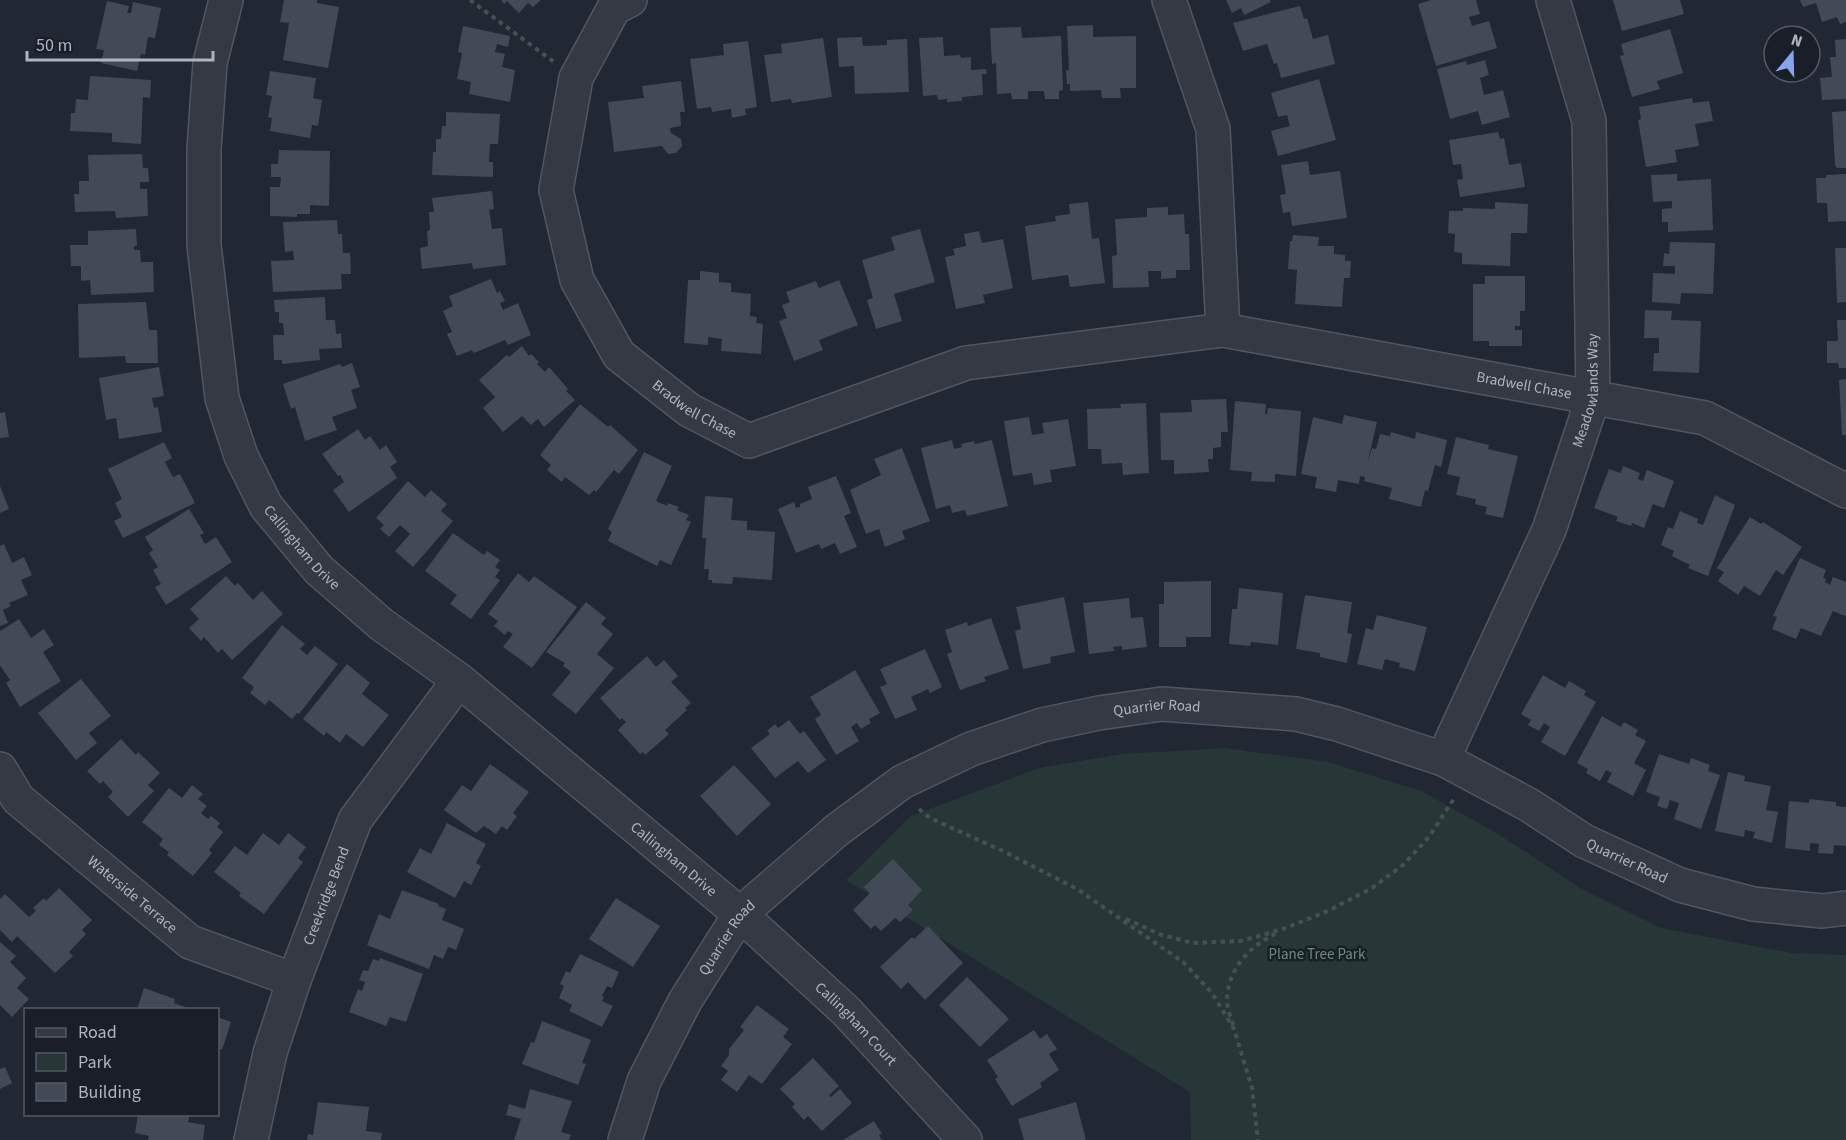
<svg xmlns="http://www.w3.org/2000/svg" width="1846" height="1140" font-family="'Source Sans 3',sans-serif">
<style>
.green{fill:#273738}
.building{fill:#424a58}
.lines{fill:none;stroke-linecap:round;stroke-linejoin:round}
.minor-casing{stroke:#515762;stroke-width:36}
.path{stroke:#445256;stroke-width:4;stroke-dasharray:4.5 4.5;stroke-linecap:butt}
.minor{stroke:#343944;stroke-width:33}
.labels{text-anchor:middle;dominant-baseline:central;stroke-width:5;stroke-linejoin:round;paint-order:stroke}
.street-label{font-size:15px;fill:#aeb4c1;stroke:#1a1e29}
.park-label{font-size:15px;fill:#688f75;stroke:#1a1e29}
</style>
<rect width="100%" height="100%" fill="#212733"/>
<path class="green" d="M1225,748L1328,762L1421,791L1495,832L1580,888L1661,928L1791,953L1846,955V1140H1191L1190,1092L846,880L911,816L1039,768L1122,754Z"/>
<g class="building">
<path d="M284,0H317V3L339,7L328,68L283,60L289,23L280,22Z"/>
<path d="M501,0H541L533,7L528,3L519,13L507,1L504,4Z"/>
<path d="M1226,0H1270L1271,2L1244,15L1241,8L1232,13Z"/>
<path d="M1431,0H1476L1480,14L1469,17L1472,26L1489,21L1497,48L1436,66L1418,4Z"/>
<path d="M1613,0H1680L1684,14L1622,31Z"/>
<path d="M1800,0H1846V22L1840,24L1837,17L1822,22L1816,3L1803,7Z"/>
<path d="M107,1L129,6L127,13H131L133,2L161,8L155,38L148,37L145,55L141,54L137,71L101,63L104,50L96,49Z"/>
<path d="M1300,6L1304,19L1307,18L1313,39L1328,35L1335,64L1281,78L1277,63L1274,64L1267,44L1243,51L1233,23Z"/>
<path d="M1093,25V37L1136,36V88H1120L1121,98H1102L1101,90L1070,91V84H1067L1066,70H1069L1067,26Z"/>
<path d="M463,26L510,36L508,47L497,44L495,52L505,54L502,67L515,70L510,102L469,94L471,82L457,79L462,53L458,52Z"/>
<path d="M1021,27L1022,38L1061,36L1063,90L1059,91V99H1045L1044,91H1028V99H1012L1011,93L997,94L996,63L992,64L990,28Z"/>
<path d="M1670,29L1683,73L1657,81L1660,89L1632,97L1620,56L1624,55L1621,44Z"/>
<path d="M862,37L863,46L887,45V40L907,39L909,92L855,94L854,66L839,67L837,38Z"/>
<path d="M943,37L944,56L960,55L961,58L971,57V70L986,69L987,74H982L983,95L962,97V101L947,102V99L938,100L937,95L923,96L919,38Z"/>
<path d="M823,38L832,97L792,103L791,99L771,102L764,55L782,53L781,44Z"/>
<path d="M1846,39V99L1822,100L1820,78L1832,77L1830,57H1836L1835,40Z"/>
<path d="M748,41L757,107L745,109L746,115L732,118L731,109L712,112L711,107L697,109L690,59L724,55L723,44Z"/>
<path d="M1485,60L1489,75L1480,78L1484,95L1503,90L1510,117L1482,125L1478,111L1450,119L1437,69L1466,61L1467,65Z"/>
<path d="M270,71L316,78L313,98L322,100L318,126L312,125L310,138L270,131L272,118L268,117L272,96L266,95Z"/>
<path d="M90,76L151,80L150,98L143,97L141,144L112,142V133L70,131L71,113H75L76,99L88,100Z"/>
<path d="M1319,79L1336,140L1278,156L1271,131L1290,126L1287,115L1278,117L1271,93Z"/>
<path d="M681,81L685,112H680L681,126L670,128L671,133L681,139L682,146L676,153L668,154L662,146L614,152L608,102L644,98L642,86Z"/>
<path d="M1692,98L1693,103L1709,101L1713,121L1695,124L1699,146L1675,150L1677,162L1646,167L1638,120L1641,119L1639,107Z"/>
<path d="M1846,111V168H1837L1835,165L1832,112Z"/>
<path d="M446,112L500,114L498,144H490L489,162H493V177L432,175L433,152H436V139H441L442,126H446Z"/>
<path d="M1498,132L1500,139L1504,138L1509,165L1521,163L1525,187L1460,197L1457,180L1463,179L1461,164L1453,165L1449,140Z"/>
<path d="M279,150L330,151L329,206L310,205V214H297V217L270,216V187H280L281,177H271V164H278Z"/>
<path d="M142,154L143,168H148L149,182H140V189H147L148,216L116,218L115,211L75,212L74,194H79V181H89L88,155Z"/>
<path d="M1308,161L1310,175L1340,171L1347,218L1292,226L1290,212L1283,213L1280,195L1286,194L1281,165Z"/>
<path d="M1677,174V181L1711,179L1713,230L1668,232V222H1662V209L1672,208V201L1653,202L1651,175Z"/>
<path d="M1846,174V221L1828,222L1827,203H1817L1816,178H1826V175Z"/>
<path d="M492,191L494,209L489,210L492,229L502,228L506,265L473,269L472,263L422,269L420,248L428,246L427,231L430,230L429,212H434L432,198Z"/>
<path d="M1088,202L1092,239L1099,238L1105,283L1070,287L1068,275L1032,280L1025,226L1056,221L1055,216L1070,214L1069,204Z"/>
<path d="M1495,202L1528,204L1527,233H1511L1510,266L1462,264V253L1454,252L1455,234L1448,233L1449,211H1463V208L1495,209Z"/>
<path d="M1168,207V215L1184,214L1185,234H1189L1190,270H1176V278L1161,279V271H1148L1149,287L1113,288L1112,256L1117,255L1115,219L1147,217V208Z"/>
<path d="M337,220L338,234H342L343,253H350L351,274H341L342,289L273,292L271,261L294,260L293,251L285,252L283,222Z"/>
<path d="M136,229L137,246H134V250H140L141,262H153L154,292L91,295L90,280L81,281V266H71L70,245H88V231Z"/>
<path d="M920,229L935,282L894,294L902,321L876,329L867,300L873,298L862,260L895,250L891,237Z"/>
<path d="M979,231L982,243L1003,239L1013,288L983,295L985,303L956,309L945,257L955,255L953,249L966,246L964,234Z"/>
<path d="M1293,235L1319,237L1318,246H1334V254L1345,255V261H1351L1350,278H1344L1342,307L1295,304L1297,270L1288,269L1290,241H1292Z"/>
<path d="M1670,242L1715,243L1713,294L1681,293L1680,304L1652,302L1653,273L1675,274V266H1663L1664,253L1669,254Z"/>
<path d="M1835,248H1846V302L1837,303Z"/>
<path d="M700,271L719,273V282L731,283V292L751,294L750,316L757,317L756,323L763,324L761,354L721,351L722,339L708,337V345L684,343L688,280H700Z"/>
<path d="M1485,276H1525V311H1520V326H1515V330H1522V346H1489V341H1473V284H1485Z"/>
<path d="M491,279L497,293L500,291L505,301L500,303L503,310L518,303L531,335L508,345L505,340L474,353L472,350L457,356L447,334L452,332L443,311L453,306L449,296Z"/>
<path d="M839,280L858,325L819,340L823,350L794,361L779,321L787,318L782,305L790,302L786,292L816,281L819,288Z"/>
<path d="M325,297L326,320H335L336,334L341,333L342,348L319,349L320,360L282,364V360H274L273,335H284L283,323H279V312H275L274,300Z"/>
<path d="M146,302L149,330H157L158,363H126L125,356L79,358L78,304Z"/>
<path d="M1645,310L1672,311L1671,320L1701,321L1699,373L1653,371L1654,353H1659V338H1644Z"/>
<path d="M1837,320H1846V368H1839L1838,363H1827V341H1838Z"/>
<path d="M522,346L529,356L531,354L539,362L537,364L545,372L549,367L568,389L566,391L575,400L544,427L538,419L531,425L522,416L503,432L483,408L495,397L479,380L507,355L509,357Z"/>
<path d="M352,363L360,387L351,390L357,408L332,417L337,430L305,441L295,407L291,409L283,384L340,364L342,367Z"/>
<path d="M159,367L164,396L152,398L154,408L158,407L162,432L119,439L116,418L106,420L99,378Z"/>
<path d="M1846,379V435H1842L1839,380Z"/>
<path d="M1226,399L1228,432H1221V447L1213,448V459H1208L1209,472L1174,474V460H1161L1160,413L1192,412L1191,400Z"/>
<path d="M1235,401L1266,404L1265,414H1267L1268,408L1301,411L1296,476L1275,474V482L1251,481L1252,472L1230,470Z"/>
<path d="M1146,403L1149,473L1123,475L1122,463L1102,464L1101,449H1088L1087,409L1121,408L1120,404Z"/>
<path d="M580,404L608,427L610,425L638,450L619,474L614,470L596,492L594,490L589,495L565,477L562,482L547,470L551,465L540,455Z"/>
<path d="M5,412L9,437L0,438V413Z"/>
<path d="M1344,415L1377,422L1367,465L1372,448L1376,449L1380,434L1390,436L1391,432L1415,439L1416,432L1447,440L1441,467L1435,465L1428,491L1425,490L1421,507L1389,499L1392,488L1364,481L1365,477L1360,476L1359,484L1338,480L1336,492L1315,488L1317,477L1301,474L1313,417L1342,424Z"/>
<path d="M1029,417L1032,435L1044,433L1042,423L1068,419L1076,466L1050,470L1052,482L1034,485L1032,473L1013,476L1004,421Z"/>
<path d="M358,429L365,440L370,436L380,450L386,445L397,462L390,467L397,478L349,512L333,490L344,482L340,475L338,476L322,454Z"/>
<path d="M1456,437L1489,445L1488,449L1518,456L1503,518L1485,514L1487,507L1475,504L1476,499L1456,495L1460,477L1447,474Z"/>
<path d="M952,440L954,449L962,447L961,444L974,441L975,444L992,440L1008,506L967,516L965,510L952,513L950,505L936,509L921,448Z"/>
<path d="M164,442L172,458L165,462L173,477L180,474L195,503L123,538L114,521L122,517L115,503L122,499L108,469Z"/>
<path d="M902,448L930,521L902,531L905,539L885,547L879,529L866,534L850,490L881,475L874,459Z"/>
<path d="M644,452L672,466L656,501L667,506L668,503L679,507L677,510L689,515L686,520L691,522L671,565L660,560L657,566L608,541L612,532L608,529Z"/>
<path d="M1623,466L1640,473L1638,479L1643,481L1647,470L1674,481L1664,508L1653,504L1644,528L1632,523L1631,526L1616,521L1618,517L1594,508L1609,469L1621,473Z"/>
<path d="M836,476L851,513L844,516L857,547L840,554L835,543L821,549L819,544L796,553L778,509L794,502L796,508L800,507V504L812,499L808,487Z"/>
<path d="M408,481L425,497L431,490L447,504L441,511L453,521L413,567L395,551L410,534L400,525L389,537L380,529L384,525L376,518Z"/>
<path d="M0,486L9,509L0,513Z"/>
<path d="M1715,495L1735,505L1708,576L1688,568L1690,565L1672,556L1674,551L1661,545L1668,527L1673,529L1680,511L1698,519L1697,523L1703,525Z"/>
<path d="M705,496L733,498L731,520L747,521V530L775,532L772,580L733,577L732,584L712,583V580H708L709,569H704L706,538H702Z"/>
<path d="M189,509L204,533L200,535L205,544L216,537L232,562L166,605L155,587L161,584L153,570L158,567L149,553L153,550L145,537Z"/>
<path d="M1750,517L1761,524L1763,522L1802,547L1783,575L1776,570L1760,596L1744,586L1738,595L1718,581L1724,572L1717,568Z"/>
<path d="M453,533L484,555L487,551L500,560L495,567L500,570L495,577L500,580L471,619L450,604L457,595L425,571Z"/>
<path d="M4,544L12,563L24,557L32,575L21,580L28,595L9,603L11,606L3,610L8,623L0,626V546Z"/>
<path d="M1800,558L1826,570L1823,578L1826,579L1825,582L1830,585L1833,577L1846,582V615L1845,616L1833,611L1821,636L1801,628L1796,639L1772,629L1777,617L1773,616Z"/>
<path d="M518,573L529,582L534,576L577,607L532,668L503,647L513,634L508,631L505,635L494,626L498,621L488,614Z"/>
<path d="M226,576L235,586L238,583L253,600L262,591L283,614L232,660L222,649L218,653L204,637L201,641L189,628L199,619L190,609Z"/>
<path d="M1211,581V637H1186V647H1159V604H1164V582Z"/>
<path d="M1239,588L1283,593L1278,645L1251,642L1250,646L1229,644L1232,609H1237Z"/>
<path d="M1305,595L1352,602L1347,633L1352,634L1347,663L1320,657V653L1296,649Z"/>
<path d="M1064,597L1075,652L1050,657L1051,663L1023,669L1015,631L1021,629L1016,607Z"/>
<path d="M1129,598L1131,618L1143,617L1147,647L1122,650V646L1113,647L1114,651L1089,654L1083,603Z"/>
<path d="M586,602L606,618L601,624L613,634L597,654L614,668L576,714L552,695L571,672L563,666L565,663L546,652Z"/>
<path d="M1377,615L1427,627L1415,671L1399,667L1400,663L1385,659L1382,670L1357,664L1366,628L1373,630Z"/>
<path d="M991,618L1009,669L984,677L986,681L960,690L947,654L952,652L945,630L967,622L968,626Z"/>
<path d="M19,619L31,638L44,629L54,645L43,652L61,681L20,707L6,683L10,680L0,665V631Z"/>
<path d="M282,625L305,644L300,649L307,655L315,646L338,664L299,714L297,713L292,719L269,700L265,705L250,693L254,687L242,678Z"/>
<path d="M925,649L942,687L930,693L928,689L911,697L917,710L895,719L880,687L887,684L880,669Z"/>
<path d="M647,656L656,667L664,660L678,676L671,682L691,703L685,708L687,710L665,730L669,734L645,755L643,752L640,754L618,730L626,722L622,718L620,720L600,698Z"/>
<path d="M347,664L370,683L362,694L389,715L363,747L346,734L340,743L326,732L324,736L303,719Z"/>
<path d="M855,670L880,713L869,719L871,723L861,729L857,723L851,727L859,741L836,755L815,719L821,715L810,697Z"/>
<path d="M1543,675L1565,688L1569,681L1586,691L1584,695L1596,702L1565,756L1541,742L1550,727L1544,723L1539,731L1528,725L1531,720L1521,714Z"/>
<path d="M81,679L111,716L89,733L97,743L76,760L38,713Z"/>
<path d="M1602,716L1621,727L1624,722L1638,730L1635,735L1646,741L1634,763L1646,770L1633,796L1607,782L1612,773L1606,770L1600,781L1586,773L1588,769L1577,763Z"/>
<path d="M789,720L800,734L804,731L826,760L808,773L798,761L775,778L751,748L770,734L767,731L775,724L778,728Z"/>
<path d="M121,739L136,755L138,752L160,773L148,785L154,791L128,817L108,797L113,792L103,781L100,784L87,771Z"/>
<path d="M1659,754L1689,764L1691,758L1710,765L1708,771L1720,775L1701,829L1674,819L1679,803L1670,800L1667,809L1657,806L1660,797L1646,792Z"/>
<path d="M490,764L529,792L513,813L517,816L507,830L502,826L496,834L484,826L476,833L444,810L462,785L471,791Z"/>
<path d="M734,765L771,804L737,836L700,796Z"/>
<path d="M1728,772L1745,776L1744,781L1771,786L1766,810L1778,812L1772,843L1753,838L1755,832L1745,830L1744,837L1715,831Z"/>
<path d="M192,785L203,794L198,799L207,806L201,813L208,819L211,816L220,823L217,827L223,832L209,850L212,853L193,876L167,855L169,852L159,845L163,839L142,822L169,788L182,798Z"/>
<path d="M1809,799L1836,802V806L1846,807V846L1834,845L1833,854L1818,853L1819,844L1810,843V851L1785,848L1789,801L1809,803Z"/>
<path d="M447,823L486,844L476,863L481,866L471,885L464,881L455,898L407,872L420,848L431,854Z"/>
<path d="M263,833L279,845L288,833L306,847L298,858L303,862L264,914L239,896L241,893L214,872L235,846L247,855Z"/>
<path d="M893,859L922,890L908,905L913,910L900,922L895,918L881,931L875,925L871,929L853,910L870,893L864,887Z"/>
<path d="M59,888L92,920L82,930L86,934L69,952L73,956L55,973L17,936L12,942L0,930V899L5,894L29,917L36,911L33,908L44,898L46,901Z"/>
<path d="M402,890L439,904L438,906L446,909L442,920L464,929L456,950L448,947L443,959L434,955L429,969L367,945L379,914L390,919Z"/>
<path d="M616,898L660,926L633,967L589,939Z"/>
<path d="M928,926L963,963L925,1000L908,982L901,989L880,967L912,937L914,939Z"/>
<path d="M0,942L16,956L10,962L26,978L17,988L29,999L12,1017L0,1005Z"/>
<path d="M580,954L619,972L612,988L607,986L602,996L604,997L602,1001L613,1006L602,1027L569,1011L572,1005L559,998L564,986L560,984L566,971L570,973Z"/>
<path d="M380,958L423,974L406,1022L390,1017L386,1026L349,1012L358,989L362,991L365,982L359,980L363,970L368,971L373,959L379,961Z"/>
<path d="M967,977L1009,1019L980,1047L939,1005Z"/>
<path d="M144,988L175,999L174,1003L193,1010H137Z"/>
<path d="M757,1005L789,1029L783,1037L792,1044L762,1084L749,1075L737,1092L721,1080L728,1071L721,1066L729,1055V1049L744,1030L740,1027Z"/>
<path d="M218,1017L231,1022L222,1050L218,1048Z"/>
<path d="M542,1021L591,1040L582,1063L586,1064L578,1085L522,1064L531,1042L534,1043Z"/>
<path d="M1034,1030L1040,1039L1047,1034L1057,1049L1049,1054L1059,1070L1040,1083L1042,1087L1012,1106L995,1079L998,1077L987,1060Z"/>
<path d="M813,1058L839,1086L829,1095L831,1097L840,1089L852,1103L822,1131L808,1116L804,1120L792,1107L795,1104L780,1089Z"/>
<path d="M5,1067L12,1083L0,1089V1069Z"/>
<path d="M530,1089L572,1101L561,1132L571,1135L569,1140H514L521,1119L506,1115L509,1104L525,1109Z"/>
<path d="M318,1102L369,1107L366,1131L382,1133L381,1140H307L308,1134L313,1135Z"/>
<path d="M1076,1102L1086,1140H1024L1018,1119Z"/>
<path d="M138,1114H190L188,1122L205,1125L203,1140H148L149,1136L135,1133Z"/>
<path d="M874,1121L882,1134L879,1135L882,1140H843Z"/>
</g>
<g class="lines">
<defs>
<g id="minor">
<path id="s1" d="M226,0L210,63L204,149V245L222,398L241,456L266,506L319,570L381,624L459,680L740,914L846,1011L965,1140"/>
<path id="s2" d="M630,0L614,8L576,78L556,190L577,280L619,355L689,410L749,441L966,363L1223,330L1705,418L1846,491"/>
<path d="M1169,0L1213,129L1223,330"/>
<path id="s3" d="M1443,759L1549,530L1593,398L1589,121L1553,0"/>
<path id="s4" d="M0,769L18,799L190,942L294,980"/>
<path id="s5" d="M251,1140L270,1053L294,980L355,820L459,680"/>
<path id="s6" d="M625,1140L644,1081L685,1001L740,914L837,830L902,782L971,749L1042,725L1099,713L1162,704L1296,714L1337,724L1443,759L1529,805L1584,841L1680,885L1753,904L1822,911L1846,908"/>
</g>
</defs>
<use href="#minor" class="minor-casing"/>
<g class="path">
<path d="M470,0L554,62"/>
<path d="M919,809L930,818L1003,851L1077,889L1183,962L1212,993L1234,1029L1252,1088L1258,1140"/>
<path d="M1126,919L1162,935L1193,943L1241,941L1283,929L1328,911L1372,888L1403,865L1429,837L1455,797"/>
<path d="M1233,1025C1231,1017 1226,1006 1227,998C1229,968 1249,947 1275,934"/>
</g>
<use href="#minor" class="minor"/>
</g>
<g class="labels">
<g class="street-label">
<text stroke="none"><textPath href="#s2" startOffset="1342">Bradwell Chase</textPath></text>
<text stroke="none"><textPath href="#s3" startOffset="398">Meadowlands Way</textPath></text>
<text stroke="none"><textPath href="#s2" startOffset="483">Bradwell Chase</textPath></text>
<text stroke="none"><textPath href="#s1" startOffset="573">Callingham Drive</textPath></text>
<text stroke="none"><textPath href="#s6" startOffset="732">Quarrier Road</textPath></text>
<text stroke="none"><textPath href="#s1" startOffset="1059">Callingham Drive</textPath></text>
<text stroke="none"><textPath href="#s6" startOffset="1236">Quarrier Road</textPath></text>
<text stroke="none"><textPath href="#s4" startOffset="184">Waterside Terrace</textPath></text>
<text stroke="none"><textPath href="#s5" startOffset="256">Creekridge Bend</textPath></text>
<text stroke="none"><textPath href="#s6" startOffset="228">Quarrier Road</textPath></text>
<text stroke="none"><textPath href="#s1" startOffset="1305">Callingham Court</textPath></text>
</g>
<g class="park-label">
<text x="1317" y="954">Plane Tree Park</text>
</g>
</g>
<rect x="24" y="1008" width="195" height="108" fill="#1a1e29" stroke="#555a66" stroke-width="1.5"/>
<rect x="36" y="1028" width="30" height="9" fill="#343944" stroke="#555a66" stroke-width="1.5"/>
<text x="78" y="1038" font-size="18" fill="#aeb4c1">Road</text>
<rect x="36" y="1053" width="30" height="18" fill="#273738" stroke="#555a66" stroke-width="1.5"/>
<text x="78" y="1068" font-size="18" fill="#aeb4c1">Park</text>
<rect x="36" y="1083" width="30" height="18" fill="#424a58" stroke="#555a66" stroke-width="1.5"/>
<text x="78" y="1098" font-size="18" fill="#aeb4c1">Building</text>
<g transform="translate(1792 54) rotate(19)"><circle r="28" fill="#1a1e29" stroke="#555a66" stroke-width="1.5"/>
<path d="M0-4.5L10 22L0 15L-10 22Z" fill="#88a5ec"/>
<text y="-9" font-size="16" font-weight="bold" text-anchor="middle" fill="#aeb4c1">N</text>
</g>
<path d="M27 51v9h186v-9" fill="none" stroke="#aeb4c1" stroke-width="3"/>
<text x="36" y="51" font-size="18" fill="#aeb4c1" stroke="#1a1e29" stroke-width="4.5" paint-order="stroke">50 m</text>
</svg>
